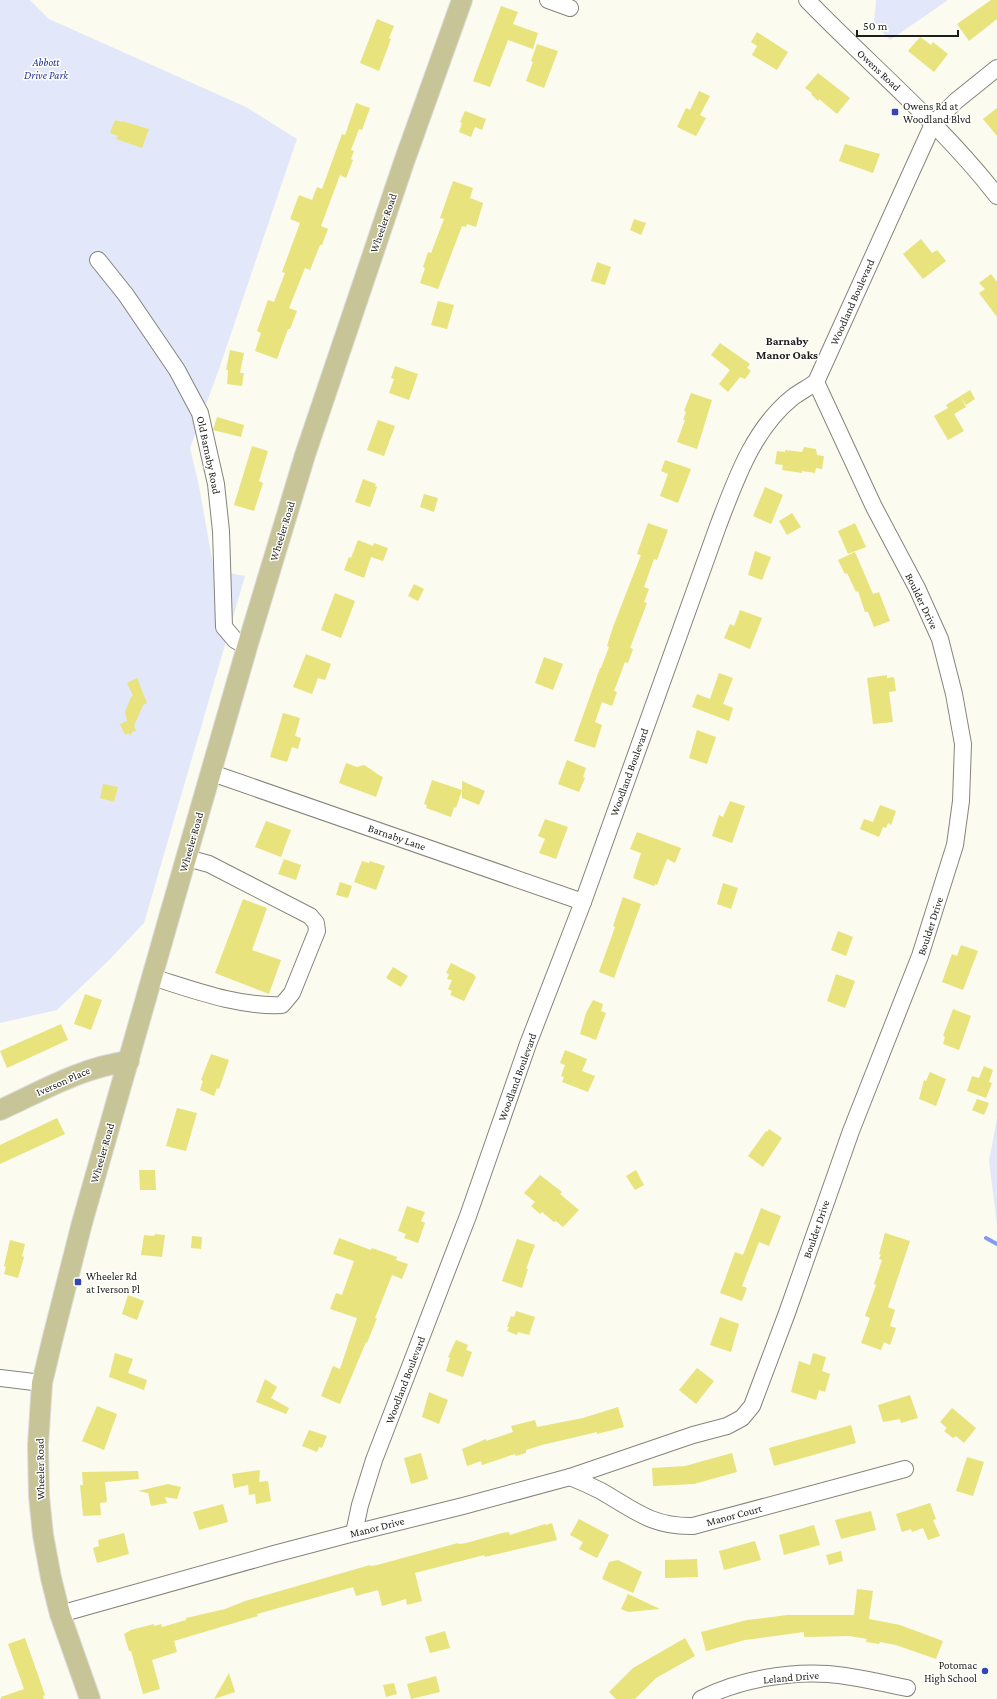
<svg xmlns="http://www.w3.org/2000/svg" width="997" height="1699" font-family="'Crimson Pro',serif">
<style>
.green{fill:#e2e8f9}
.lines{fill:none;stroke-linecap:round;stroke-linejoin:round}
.stream{stroke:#839cef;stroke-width:4}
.building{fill:#e8e37d}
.minor-casing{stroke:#84847b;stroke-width:18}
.major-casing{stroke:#dbdbda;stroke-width:22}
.minor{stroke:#fff;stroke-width:16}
.major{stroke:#c7c598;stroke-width:20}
.poi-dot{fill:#3346b8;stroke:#fffffe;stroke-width:1.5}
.labels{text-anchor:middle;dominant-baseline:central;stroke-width:3;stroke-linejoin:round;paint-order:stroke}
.park-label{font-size:11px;font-style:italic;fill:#283896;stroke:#fffffe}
.street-label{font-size:11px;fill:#1d1d1a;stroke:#fffffe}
.poi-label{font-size:11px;fill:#1d1d1a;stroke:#fffffe;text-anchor:start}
.neighbourhood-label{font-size:12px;font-weight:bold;fill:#1d1d1a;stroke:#fffffe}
</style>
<rect width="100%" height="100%" fill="#fbfbf0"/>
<g class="green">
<path d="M0,0H30L49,19L246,107L297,139L219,369L190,448L199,486L214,570L245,576L144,923L108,961L57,1010L0,1023Z"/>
<path d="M876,0H948L890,40L874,23Z"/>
<path d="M997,1118V1225L989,1161Z"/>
</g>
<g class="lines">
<path class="stream" d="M986,1238L997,1244"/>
</g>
<g class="building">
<path d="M991,0H997V19L969,41L957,24Z"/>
<path d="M501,6L518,12L513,24L538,33L533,49L508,40L490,87L473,81Z"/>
<path d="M377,19L394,26L389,38L391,39L379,71L360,63Z"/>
<path d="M757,32L788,52L777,70L752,55L757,46L751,42Z"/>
<path d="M920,37L931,45L933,42L948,54L934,72L908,51Z"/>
<path d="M537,44L558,51L544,88L526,81L533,62L531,61Z"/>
<path d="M818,73L850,98L837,114L819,99L818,101L811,94L812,93L805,88Z"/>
<path d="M699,91L710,96L700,115L706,118L696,136L677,127L686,108L690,110Z"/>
<path d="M356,103L370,108L362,130L359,129L351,150L354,151L351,159L353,160L346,178L340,175L321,226L328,229L322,245H320L310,270L305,268L289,308L297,311L290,329H288L277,359L255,351L261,333L257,331L268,300L274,302L285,273L282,272L300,223L290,219L299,195L312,200L317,187L322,189L342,134L345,135Z"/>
<path d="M997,108V136L983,119Z"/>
<path d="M465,111L486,119L482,130L475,127L471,137L459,132L462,123L460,122Z"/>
<path d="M115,120L122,122V121L149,129L142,148L116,139L118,136L110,133Z"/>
<path d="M845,144L880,154L873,173L839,161Z"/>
<path d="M453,181L473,188L470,198L483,203L476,227L467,224L466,227L462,226L438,289L420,283L425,268L423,267L428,252L431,253L444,219L440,218Z"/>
<path d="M634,219L646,223L641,235L630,230Z"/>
<path d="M921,239L932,253L937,250L946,261L923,279L903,254Z"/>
<path d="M597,262L611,267L605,285L591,281Z"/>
<path d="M991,274L997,282V317L979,293L985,289L979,283Z"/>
<path d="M438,301L454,305L447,329L431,325Z"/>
<path d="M720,343L750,364L747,368L751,371L745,379L740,377L728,392L719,384L730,370L711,355Z"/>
<path d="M230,350L244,353L240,373H244L242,386L227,384L228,370H226Z"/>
<path d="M395,366L418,374L409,400L389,393L394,379L391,378Z"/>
<path d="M970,390L975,399L966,405L961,397L966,407L954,414L964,431L948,440L934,416L948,408L946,405Z"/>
<path d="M691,393L712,400L697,449L677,442L685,420H683L686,412L684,411Z"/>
<path d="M217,417L244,425L241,437L213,430Z"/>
<path d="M378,420L395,426L384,456L367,450Z"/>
<path d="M252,446L268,451L259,481L263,483L254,511L234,505Z"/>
<path d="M804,447L816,449L817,455L824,456L822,469L816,468L815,473L802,471V473L782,470L783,465L775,464L777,451L785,452V450L802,452Z"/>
<path d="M665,460L691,469L678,503L660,496L668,474L661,471Z"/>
<path d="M363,479L376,484L375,486L377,487L370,507L355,502Z"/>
<path d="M765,487L783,495L771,524L753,516Z"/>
<path d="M424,494L438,498L434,512L420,507Z"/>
<path d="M792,513L801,527L787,535L779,521Z"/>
<path d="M648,523L668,530L657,560L654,559L644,587L649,589L644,602L647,603L630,648L633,649L628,663L625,662L614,691L617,692L612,706L602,702L595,722L602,725L595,748L574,741L600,668H601L609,647L607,646L613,627L641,555L637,554Z"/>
<path d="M855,523L866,547L848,554L838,531Z"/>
<path d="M358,540L373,546L374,543L388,548L383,561L371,557L364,578L344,570L349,557L351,558Z"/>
<path d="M755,551L771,557L762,580L748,575Z"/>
<path d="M855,552L873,594L879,592L890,621L874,627L868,612H865L858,591L856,592L847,573L845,574L838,560Z"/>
<path d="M414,584L424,589L418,601L408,596Z"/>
<path d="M335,593L355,601L341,638L321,630Z"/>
<path d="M740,610L762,618L750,649L724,638L730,624L734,626Z"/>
<path d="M306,654L331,664L325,680L318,678L312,694L293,687Z"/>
<path d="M544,657L563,664L553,690L535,683Z"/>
<path d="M719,673L733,678L723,704L733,708L729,721L692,707L697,694L710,699Z"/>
<path d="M887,675V678L894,677L896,691L889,692L893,722L873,724L867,678Z"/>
<path d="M137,678L147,703L143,705L134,726L136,731L132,732L130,736L129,733L125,735L120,724L127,721L125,712L131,697L133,696L127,683Z"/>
<path d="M283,713L300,718L295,736L301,738L298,749L292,747L287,762L270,757Z"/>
<path d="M697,730L716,737L707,764L689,758Z"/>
<path d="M567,760L586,768L583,777L585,778L579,792L558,784Z"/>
<path d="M346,763L357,767L364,765L372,770L377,774L383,777L376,797L339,783Z"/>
<path d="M432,780L462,790L456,808L454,807L451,817L426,808L427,805L424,804Z"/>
<path d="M462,781L485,791L479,805L462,798Z"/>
<path d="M103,784L118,787L114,802L100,798Z"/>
<path d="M730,801L745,806L732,843L712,836L719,815L723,817Z"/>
<path d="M880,805L896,811L891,825L888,823L886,828L883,827L879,837L860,829L864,819L873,822Z"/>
<path d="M545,819L568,827L556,859L539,853L545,839L538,836Z"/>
<path d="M266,821L291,830L281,857L255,847Z"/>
<path d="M637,832L681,848L675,863L667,859L657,885L655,884L654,886L633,878L641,853L630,849Z"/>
<path d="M284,859L301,865L296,880L278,874Z"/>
<path d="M362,861L369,863L370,861L385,866L376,890L354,882Z"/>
<path d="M340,882L352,886L348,898L336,895Z"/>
<path d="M723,883L738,888L731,909L717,904Z"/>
<path d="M623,897L641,904L614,978L599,972L615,927L613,926Z"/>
<path d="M243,899L267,908L252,950L281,960L269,994L215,973Z"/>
<path d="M838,931L853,937L846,956L831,950Z"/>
<path d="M961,945L978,951L963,990L942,982L952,954L957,956Z"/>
<path d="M451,963L475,975L474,976L476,977L464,1001L450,995L452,991L448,989L452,980L447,979L449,974L446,973Z"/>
<path d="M393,967L408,976L401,987L386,978Z"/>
<path d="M836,974L855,981L845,1008L827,1001Z"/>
<path d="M85,994L102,1000L91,1030L74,1024Z"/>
<path d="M593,1000L603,1004L601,1011L606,1013L596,1040L580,1034L586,1013Z"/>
<path d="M953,1009L971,1016L959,1050L943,1044L945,1037L943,1036Z"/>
<path d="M61,1024L68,1040L7,1068L0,1051Z"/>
<path d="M565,1050L587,1059L582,1071L595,1076L588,1092L562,1082L564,1077L561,1076L565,1065L560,1063Z"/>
<path d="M211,1054L229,1060L219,1089L217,1088L214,1096L200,1090L203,1081L201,1080Z"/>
<path d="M984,1066L993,1070L989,1082L992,1083L986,1098L967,1091L972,1076L979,1078Z"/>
<path d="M930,1072L946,1079L936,1106L919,1099L924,1080L926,1081Z"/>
<path d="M977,1099L989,1103L984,1115L972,1110Z"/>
<path d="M177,1108L197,1113L186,1151L166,1146Z"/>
<path d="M57,1118L65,1134L0,1164V1145Z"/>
<path d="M769,1129L782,1138L763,1167L748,1156L766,1131L767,1132Z"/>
<path d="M139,1170H155L156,1190H140Z"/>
<path d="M636,1170L644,1185L635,1190L626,1176Z"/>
<path d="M540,1175L562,1192L560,1194L579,1210L563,1227L556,1221L554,1222L542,1212L540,1214L531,1206L535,1202L524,1193Z"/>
<path d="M407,1206L425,1212L421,1221L425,1223L418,1243L404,1238L406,1234L398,1231Z"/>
<path d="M761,1208L781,1216L769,1246L759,1242L742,1286L747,1288L742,1301L720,1293L735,1252L743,1255Z"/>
<path d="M885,1233L910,1241L888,1307L895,1310L890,1326L896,1328L890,1345L884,1342L881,1350L861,1343L870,1318L865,1316L876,1285L874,1284L882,1260L879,1259L881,1254H879Z"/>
<path d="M155,1234L165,1235L162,1257L141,1255L144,1235L154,1236Z"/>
<path d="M192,1236L202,1237L201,1249L191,1248Z"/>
<path d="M339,1238L371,1250L372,1248L397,1257L396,1260L408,1264L402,1279L392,1275L375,1318H377L367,1343L366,1342L340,1404L321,1396L333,1366L340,1369L357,1318L330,1309L336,1293L342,1295L354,1261L333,1254Z"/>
<path d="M517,1239L535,1245L526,1269H528L522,1288L502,1281Z"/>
<path d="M10,1240L25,1244L22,1256L24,1257L18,1278L4,1274L6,1267L4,1266Z"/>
<path d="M128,1295L144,1301L137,1320L122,1314Z"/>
<path d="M516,1311L535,1317L529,1335L518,1332L517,1335L507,1331L509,1327H507L511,1316L514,1317Z"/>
<path d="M720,1317L739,1324L731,1352L710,1345Z"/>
<path d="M456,1340L468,1345L466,1350L472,1352L463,1377L446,1371L450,1358L448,1357Z"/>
<path d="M115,1353L133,1359L128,1373L147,1380L144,1390L109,1377Z"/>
<path d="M813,1353L826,1357L822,1371L830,1374L825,1392L819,1390L816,1400L791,1392L799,1361L810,1365Z"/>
<path d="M697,1368L714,1381L696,1404L679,1390Z"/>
<path d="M265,1379L277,1387L271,1398L289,1408L286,1414L256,1402Z"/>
<path d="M429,1392L448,1400L439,1424L422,1417Z"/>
<path d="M910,1395L918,1418L901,1423L900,1419L883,1422L878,1405Z"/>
<path d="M97,1406L117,1414L104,1450L82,1441Z"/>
<path d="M618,1407L624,1427L597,1434V1432L542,1445L526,1450V1453L516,1456L515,1454L482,1465L481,1461L467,1466L462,1449L486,1439V1441L513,1432L511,1426L535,1420L537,1427L583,1418Z"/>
<path d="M952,1408L976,1428L964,1443L956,1436L953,1438L944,1431L947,1428L940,1422Z"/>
<path d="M851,1425L856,1443L774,1466L769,1448Z"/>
<path d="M309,1430L327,1436L322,1448L319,1447L317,1452L302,1446Z"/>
<path d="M421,1453L428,1479L411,1484L404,1458Z"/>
<path d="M732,1453L737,1472L694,1484L653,1486L652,1468L685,1466Z"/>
<path d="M967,1457L984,1462L973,1496L956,1491Z"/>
<path d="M260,1470L259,1482L268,1481L271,1501L256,1504L255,1494L249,1495L248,1485L234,1488L232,1474Z"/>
<path d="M138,1471L139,1479L105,1482L107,1502L100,1503L101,1515L83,1516L80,1485H83L82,1472Z"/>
<path d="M168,1484L181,1487L177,1499L165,1497L167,1503L151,1506L148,1493L138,1491Z"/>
<path d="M930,1503L936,1519L933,1520L940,1536L928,1540L923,1528L912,1532L911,1529L902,1532L896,1514Z"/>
<path d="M223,1504L228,1522L199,1530L193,1512Z"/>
<path d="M871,1511L876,1530L841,1539L835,1520Z"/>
<path d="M579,1519L609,1535L597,1558L579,1549L583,1542L570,1535Z"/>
<path d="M552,1523L557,1540L485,1557L484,1555L415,1573L422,1601L407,1605L406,1599L382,1606L378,1590L356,1596L353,1587L257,1614L258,1616L174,1641L177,1652L152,1660L160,1689L143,1694L131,1651H129L124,1634L131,1630L154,1624V1626L161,1624L162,1627L186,1620V1618L225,1609L245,1601L370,1565V1566L377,1565L458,1543L459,1544L466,1543L502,1533L509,1532L510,1535L545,1524L546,1525Z"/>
<path d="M814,1525L820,1545L784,1555L779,1535Z"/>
<path d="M124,1533L129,1554L97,1563L93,1548L99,1546L98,1540Z"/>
<path d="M755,1541L761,1560L724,1570L719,1551Z"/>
<path d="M841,1551L843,1561L829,1565L826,1555Z"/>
<path d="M697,1559L698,1577L665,1578V1560Z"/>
<path d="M618,1560L642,1572L633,1593L602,1579L609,1562Z"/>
<path d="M857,1589L873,1591L869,1619L900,1625L943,1641L936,1659L896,1645L880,1642L879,1644L866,1642L867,1639L850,1636L804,1637V1632L745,1640L706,1651L701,1632L747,1620L787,1615H854Z"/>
<path d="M628,1594L660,1609L628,1612L621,1609Z"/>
<path d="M445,1631L450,1648L430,1653L425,1637Z"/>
<path d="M25,1638L45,1695L43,1696L44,1699H1V1697L24,1689L8,1644Z"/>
<path d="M685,1638L695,1656L656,1678L635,1699H616L609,1692L633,1668Z"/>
<path d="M229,1673L235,1692L214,1699Z"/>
<path d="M436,1676L440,1692L411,1699L407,1684Z"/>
<path d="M394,1683L397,1694L386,1697L383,1685Z"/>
</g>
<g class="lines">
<defs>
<g id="minor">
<path d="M548,0L570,8"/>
<path d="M807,0C870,65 941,124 997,196"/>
<path d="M98,260L126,295L177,370L200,413L216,484L221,531L224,627L235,640L247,647"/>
<path d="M212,773L583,902"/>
<path d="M152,977C194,990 238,1007 282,1005L292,993L317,931L316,923L310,916L209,864L187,858"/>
<path d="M0,1378L42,1383"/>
<path d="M570,1477C580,1481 591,1486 601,1491C634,1510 652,1527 693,1526L905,1469"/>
<path d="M354,1533L360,1505L374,1460L468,1216L528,1044L583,902L718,526C736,479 753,429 793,397C800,392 809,387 816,382L933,124L956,101L997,68"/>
<path d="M60,1614L274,1554L354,1533L463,1506L570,1477L693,1435L727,1426L742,1418L752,1406L787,1313L851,1131L920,956L955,845L961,801L963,744L954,694L940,639L917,588L874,507L816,382"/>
<path d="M701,1699C737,1680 788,1671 828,1674C855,1676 881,1683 907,1688"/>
</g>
<g id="major">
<path d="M0,1110C44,1090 80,1068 129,1061"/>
<path d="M90,1699L60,1614L51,1578L43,1535L39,1496L38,1445L42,1383L52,1341L82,1223L170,914L247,647L305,455L404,162L462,0"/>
</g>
</defs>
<use href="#minor" class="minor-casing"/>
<use href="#major" class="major-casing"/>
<use href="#minor" class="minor"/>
<use href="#major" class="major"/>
</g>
<g class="poi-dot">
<rect x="891" y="108" width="8" height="8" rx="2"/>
<rect x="74" y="1278" width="8" height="8" rx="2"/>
<circle cx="985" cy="1671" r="4"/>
</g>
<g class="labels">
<g class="park-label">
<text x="46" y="62">Abbott<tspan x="46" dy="13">Drive Park</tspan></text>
</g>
<g class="street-label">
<text transform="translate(879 70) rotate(43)">Owens Road</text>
<text transform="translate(383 223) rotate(-71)">Wheeler Road</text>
<text transform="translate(852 302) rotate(-66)">Woodland Boulevard</text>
<text transform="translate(209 455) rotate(78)">Old Barnaby Road</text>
<text transform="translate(282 531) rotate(-73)">Wheeler Road</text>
<text transform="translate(922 601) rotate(64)">Boulder Drive</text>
<text transform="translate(629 772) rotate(-70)">Woodland Boulevard</text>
<text transform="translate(397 837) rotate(19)">Barnaby Lane</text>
<text transform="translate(191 842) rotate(-74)">Wheeler Road</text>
<text transform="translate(930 926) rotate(-72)">Boulder Drive</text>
<text transform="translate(517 1077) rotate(-70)">Woodland Boulevard</text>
<text transform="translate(63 1081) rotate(-24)">Iverson Place</text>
<text transform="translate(102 1153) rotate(-74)">Wheeler Road</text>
<text transform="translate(816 1229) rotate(-71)">Boulder Drive</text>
<text transform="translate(405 1380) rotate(-69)">Woodland Boulevard</text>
<text transform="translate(40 1469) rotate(-91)">Wheeler Road</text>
<text transform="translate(734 1515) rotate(-15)">Manor Court</text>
<text transform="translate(377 1527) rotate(-14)">Manor Drive</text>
<text transform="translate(791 1677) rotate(-5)">Leland Drive</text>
</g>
<g class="poi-label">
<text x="903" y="106">Owens Rd at<tspan x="903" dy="13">Woodland Blvd</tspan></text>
<text x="86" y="1276">Wheeler Rd<tspan x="86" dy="13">at Iverson Pl</tspan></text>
<text x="977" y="1665" text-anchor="end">Potomac<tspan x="977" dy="13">High School</tspan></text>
</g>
<g class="neighbourhood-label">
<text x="787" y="341">Barnaby<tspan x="787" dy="14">Manor Oaks</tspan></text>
</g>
</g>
<path d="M857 30v6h101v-6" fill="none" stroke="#1d1d1a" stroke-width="2"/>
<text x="863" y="30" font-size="12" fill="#1d1d1a" stroke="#fffffe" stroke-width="3" paint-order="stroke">50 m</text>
</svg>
